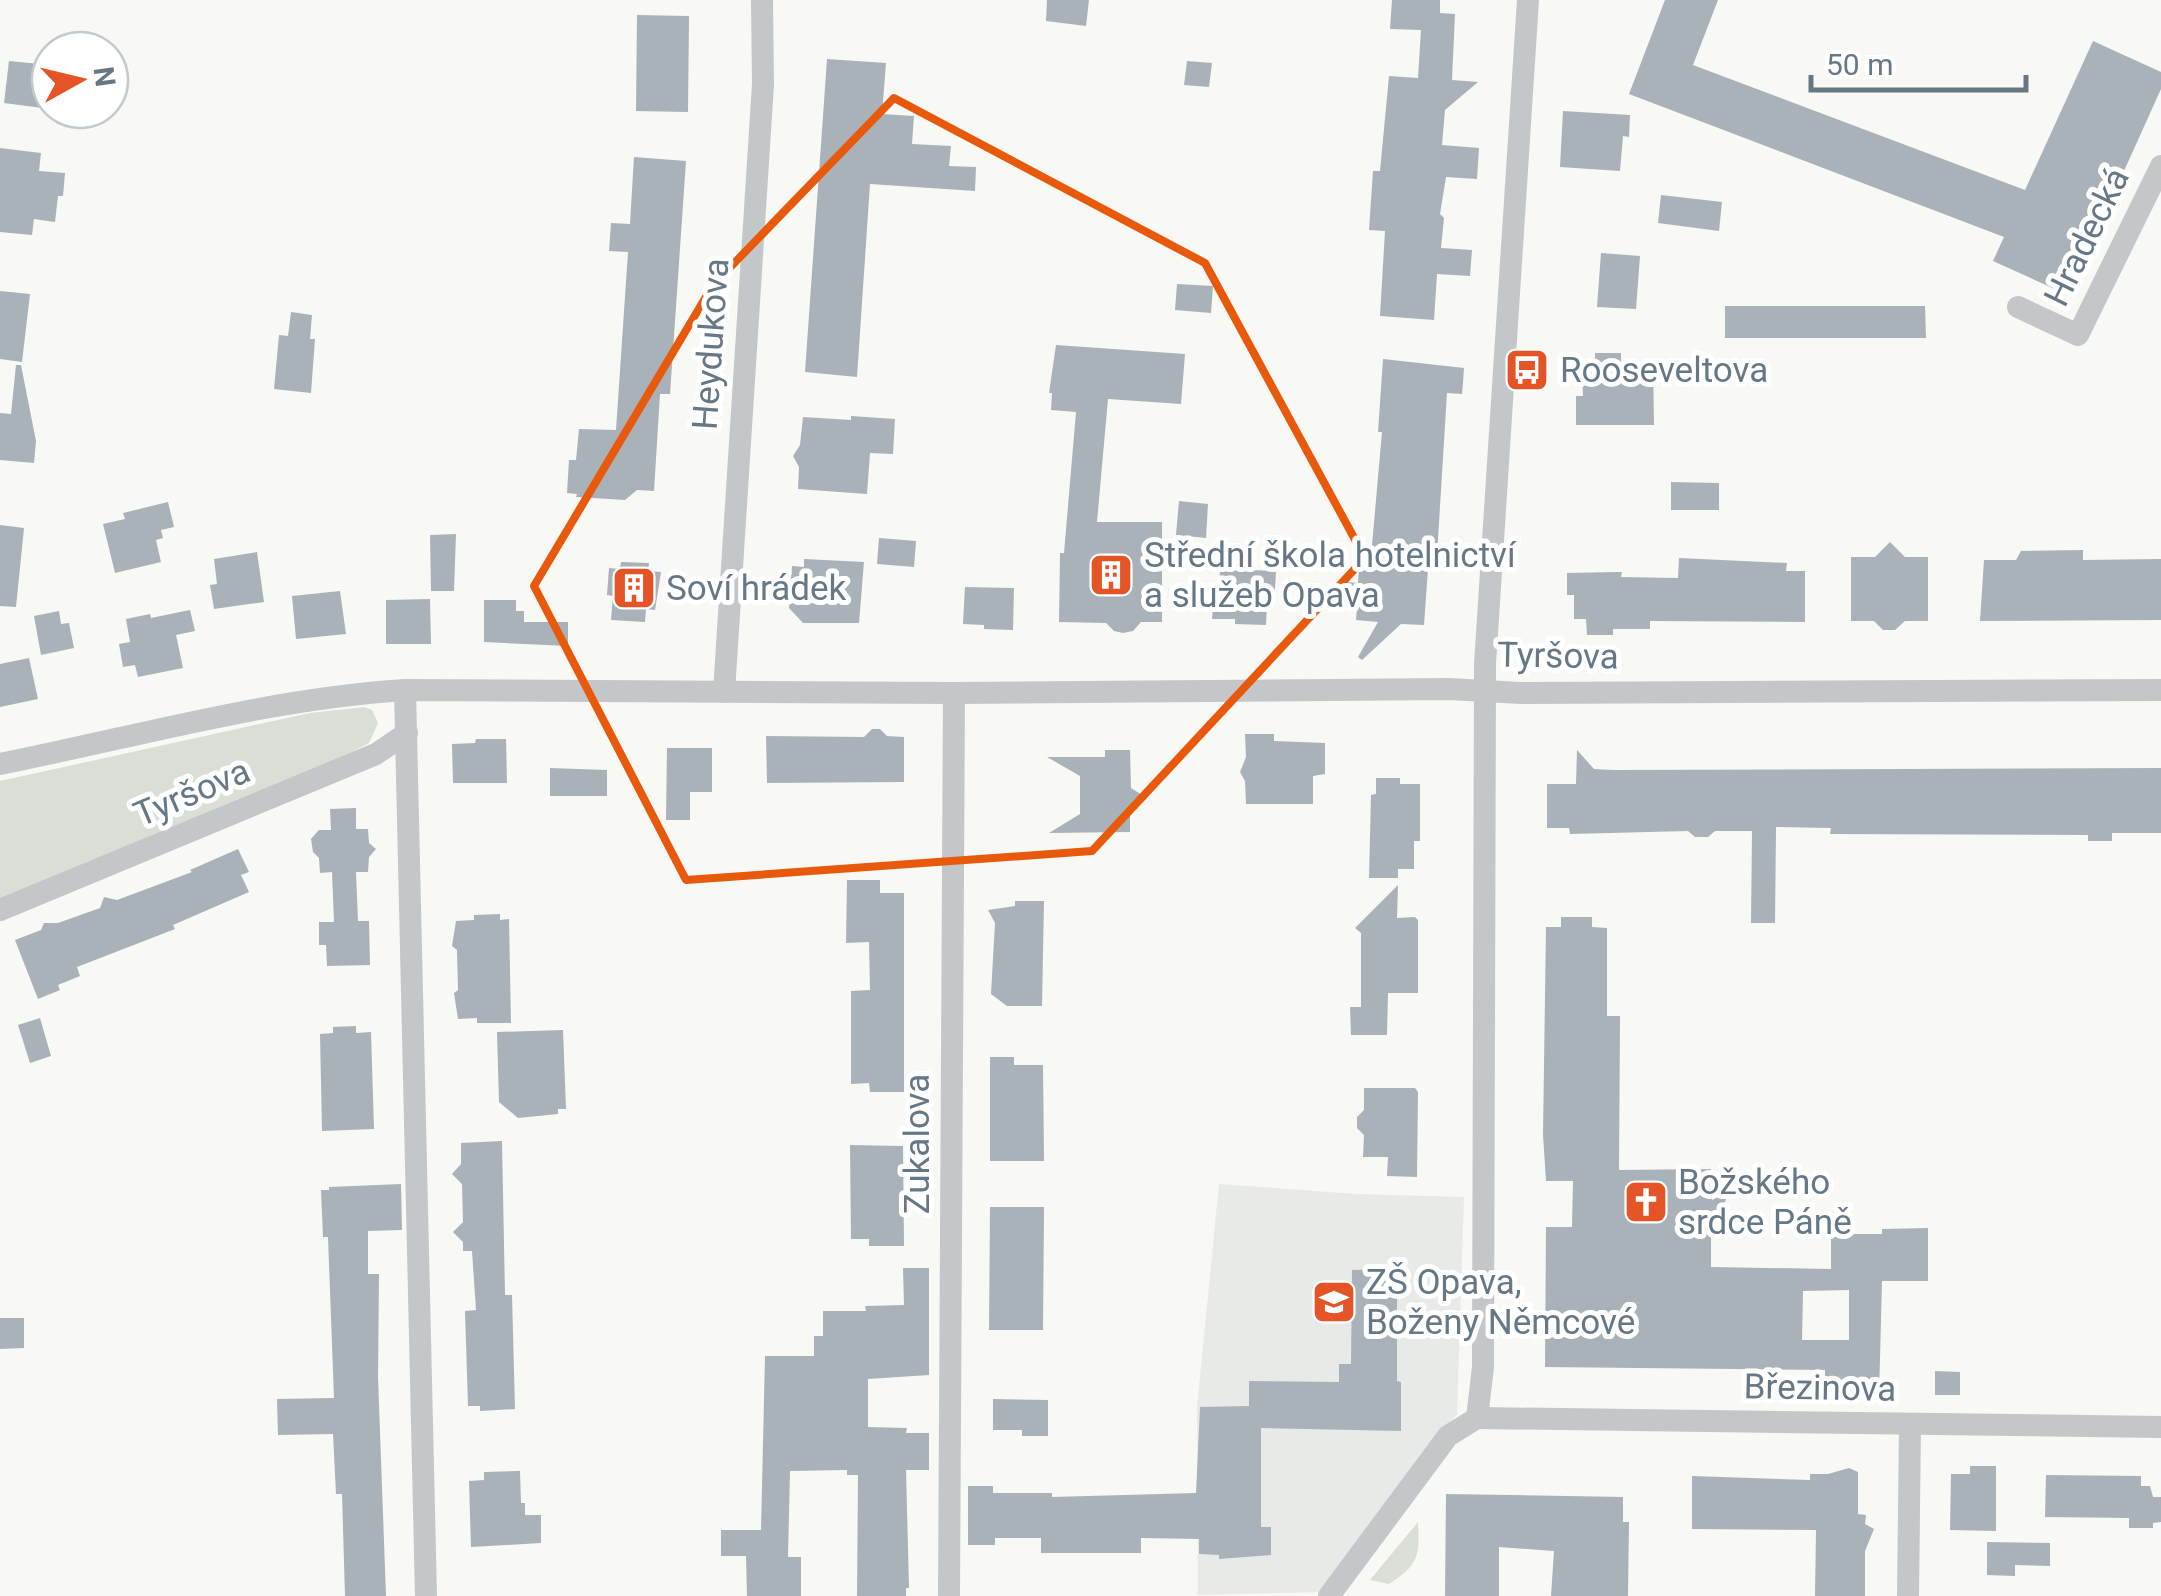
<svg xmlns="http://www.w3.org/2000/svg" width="2161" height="1596" font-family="Roboto,sans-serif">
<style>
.built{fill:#e8eae8}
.green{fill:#d9dfd6}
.building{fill:#a9b2b8;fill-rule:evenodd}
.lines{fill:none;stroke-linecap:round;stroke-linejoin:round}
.street{stroke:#c3c7ca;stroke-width:22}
.marked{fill:none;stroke:#e8590c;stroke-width:8;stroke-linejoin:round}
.labels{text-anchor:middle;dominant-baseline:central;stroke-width:10;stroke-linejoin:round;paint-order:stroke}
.street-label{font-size:35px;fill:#667886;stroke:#fff}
.poi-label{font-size:35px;fill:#667886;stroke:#fff;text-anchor:start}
</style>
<rect width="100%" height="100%" fill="#f8f8f5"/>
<path class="built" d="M1219,1184L1356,1194L1464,1197L1457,1414L1320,1592L1198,1595L1197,1407Z"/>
<g class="green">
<path d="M364,707L372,710L378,723L369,743L310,774L0,900V781L310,713Z"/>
<path d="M1418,1522C1420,1557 1418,1565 1389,1584L1370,1580Z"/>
</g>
<g class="building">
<path d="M1047,0H1089L1086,26L1046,21Z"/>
<path d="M1392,0H1440V13L1455,14L1452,80L1478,82L1445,110L1442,145L1479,148L1477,179L1446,177L1440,214L1444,218L1441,248L1472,250L1470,276L1437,274L1434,320L1380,316L1385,231L1369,230L1373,171H1380L1389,76L1418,78L1421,30L1390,29Z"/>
<path d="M1665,0H1718L1693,65L2025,190L2093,41L2161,72V89L2068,295L1993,261L2004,237L1629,94Z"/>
<path d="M637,15L689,16L688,112L636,111Z"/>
<path d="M827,59L886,63L882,114L914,116L912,144L951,146L949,166L976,167L975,191L870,184L857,377L805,372Z"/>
<path d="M9,61L50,65V109L4,103Z"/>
<path d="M1187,61L1212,63L1209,87L1184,85Z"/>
<path d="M1563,111L1630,115L1629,137L1623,136L1620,171L1560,167Z"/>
<path d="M0,148L41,153L39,171L65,173L63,196H58L55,222L34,219L32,235L0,232Z"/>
<path d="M634,157L686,161L670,394H660L654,491L637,490L625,500L576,497L577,494L567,493L569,460H576L579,429L616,430L628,252L609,251L611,223L630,224Z"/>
<path d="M1661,195L1722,202L1719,231L1658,223Z"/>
<path d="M1601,253L1640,256L1636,309L1597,307Z"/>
<path d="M1177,284L1213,286L1211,313L1175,310Z"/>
<path d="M0,291L30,294L22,362L0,359Z"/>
<path d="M1725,306H1925L1926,338H1725Z"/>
<path d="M291,312L312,315L310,339H315L311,393L274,389L279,335L288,336Z"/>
<path d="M1056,345L1185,354L1181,404L1108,399L1097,522H1162V622H1141L1133,631L1123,633L1114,631L1106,623L1059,622L1060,553H1064L1076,412L1051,410L1052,393H1049Z"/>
<path d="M1595,353H1621V363L1653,362L1654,425H1576V396H1583L1582,372H1595Z"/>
<path d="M1383,359L1464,368L1463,383L1462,394L1447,393L1437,555H1429L1424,625L1401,624L1362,660L1358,657L1378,622L1356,620L1357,607H1348L1347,582L1358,583L1359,568H1370L1382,432H1378Z"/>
<path d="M16,365H21L36,441L34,463L0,460V413L11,414Z"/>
<path d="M851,416L895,419L893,454L870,453L867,494L798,489L799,467L793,456L800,445L803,417L851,420Z"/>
<path d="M1671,482L1719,483V510H1671Z"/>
<path d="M1179,501L1208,504L1206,538L1176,535Z"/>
<path d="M168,502L174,527L161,530L163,538L156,540L161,562L115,573L103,524L125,519L123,513Z"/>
<path d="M0,525L24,528L16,607L0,606Z"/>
<path d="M456,534L454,591H431L430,535Z"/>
<path d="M879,538L916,541L914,567L877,564Z"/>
<path d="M1890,542L1905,557H1928V621H1905L1895,630H1883L1874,621H1851V557H1875Z"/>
<path d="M2083,550V560L2161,559V620L1980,621L1984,560H2016L2021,551Z"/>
<path d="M257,552L264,602L214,609L210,585L217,584L214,559Z"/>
<path d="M1679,558L1787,563L1786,571H1805V622L1650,621V629H1613V635H1587L1586,619H1574V595H1567V573L1617,572H1622L1621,577L1678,578Z"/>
<path d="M804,559L864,562L859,623H803L789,608L792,566L804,567Z"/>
<path d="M621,562L649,563L648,571L661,572L655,610L646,609L645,622L611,620L613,596L607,595L609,568L620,569Z"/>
<path d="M1220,569L1276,571L1274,605L1267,604L1266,625L1235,624V619H1212L1214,593L1219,594Z"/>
<path d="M965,587L1014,588L1013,630L984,629V625L963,624Z"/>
<path d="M340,591L346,634L296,639L292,596Z"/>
<path d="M430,599L431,644H386V600Z"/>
<path d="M484,600H516V611H524V622H568V646L484,642Z"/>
<path d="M190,610L195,631L176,635L183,668L138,677L135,665L123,667L119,644L130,642L126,619L150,614L151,618Z"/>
<path d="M59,611L61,624L69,623L74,648L41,655L34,616Z"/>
<path d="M29,658L38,699L0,707V664Z"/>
<path d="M872,729H880L887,736L904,737V782L767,783L766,736L864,737Z"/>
<path d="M1245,734H1274V741L1325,743V774L1313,776V804H1246L1245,781L1240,772L1246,757Z"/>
<path d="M476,739H506L507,783H453L452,744L475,743Z"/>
<path d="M667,748H712V792H690V820H666Z"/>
<path d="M1105,750H1130L1131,788L1147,798L1130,813V832L1049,833L1080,814V776L1047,757H1105Z"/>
<path d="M1577,750L1594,769L1613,770L2161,768V833H2112V841H2088V835L1830,834L1831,828L1776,827L1775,923H1751L1752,831H1715L1708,837H1695L1688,831L1570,834L1569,828H1547V784H1576Z"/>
<path d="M550,768L607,770V796H550Z"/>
<path d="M1376,778H1400V784H1420V841H1414V869H1398V878H1369L1371,795L1376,794Z"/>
<path d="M356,808V829H368L369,843L376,849L369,857L368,872H356L358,921H369L370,965L327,966L326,945H319V922H334L332,872L320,873L319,858L313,852L311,839L319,830H331L330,809Z"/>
<path d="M238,849L249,872L241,875L249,892L173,925L175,929L77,967L80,976L58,985L60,990L38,999L15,940L41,930L44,923H58L100,908L104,897L117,900L192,872L190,870Z"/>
<path d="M847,880H880V893H904V1092H870L869,1083L851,1084V991L870,990L869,942L846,943Z"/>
<path d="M1398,885L1397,918L1415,917L1418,920V993H1388L1387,1035H1351L1350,1007H1361V933L1355,928Z"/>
<path d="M1015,901H1044L1042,1006H1007L991,994L995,923L988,910L1015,906Z"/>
<path d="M500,914V920L509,919L511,1023H477V1018L458,1019L454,993L458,990L457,950L452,946L456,921L474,920V915Z"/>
<path d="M1561,917H1592V927L1607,928V1016H1620L1619,1170L1711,1169L1712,1200L1729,1192L1711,1236V1267L1831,1269V1234H1882V1229L1928,1228V1281H1882L1879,1397H1825V1370L1545,1367L1546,1227H1572L1573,1181H1546L1543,1135L1546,927H1561ZM1849,1290V1340H1802L1803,1291Z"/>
<path d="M40,1018L51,1056L30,1063L18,1025Z"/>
<path d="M356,1026V1033L371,1032L374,1129L322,1131L320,1034L333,1033V1027Z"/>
<path d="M563,1030L566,1109H558V1114L518,1118L499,1102L497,1032Z"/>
<path d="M990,1057H1014V1065H1043L1044,1161H990Z"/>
<path d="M1364,1088H1415L1418,1092L1417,1177L1387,1176L1388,1157H1363L1364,1135L1357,1128V1117L1364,1110Z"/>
<path d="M502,1141L505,1295H512L515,1409L480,1411V1406H468L465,1311L476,1310L472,1251H463V1242L453,1232L463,1222L462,1184L452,1174L461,1164V1143Z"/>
<path d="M850,1145L903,1146L904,1246H869V1239H851Z"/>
<path d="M401,1184L402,1230L368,1231V1274H379L378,1377L386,1596H345L342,1494H336L333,1434L278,1435L277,1399L334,1398L328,1237H323L321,1190H329V1187Z"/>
<path d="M990,1207H1044L1043,1330H989Z"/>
<path d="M903,1268H929V1375L868,1379V1427L907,1428L906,1433H929V1470H906L909,1588H906V1596H857L858,1475H847V1470L790,1471L788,1557H801V1596H747L746,1556H721V1530H761L765,1356H814V1336H823V1311H866L865,1306L904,1305Z"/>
<path d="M1397,1269V1381L1401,1382V1431L1261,1428V1527H1271V1555L1219,1559V1555L1199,1554V1539L1141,1538V1553H1041V1538H995V1545H968V1486H993V1493H1052V1497L1196,1493L1200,1407L1249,1406V1381L1339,1382V1364H1351L1352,1270Z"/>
<path d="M0,1318H24V1348L0,1349Z"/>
<path d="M1935,1371L1960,1372V1395H1935Z"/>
<path d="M993,1399L1048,1400V1436H1022V1430H993Z"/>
<path d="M1970,1466H1996V1531L1950,1530L1951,1474H1970Z"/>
<path d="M1849,1468L1858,1472V1514L1866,1515L1865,1524L1874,1529L1865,1551V1596H1815L1816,1530L1692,1529V1476L1810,1480V1474H1828Z"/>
<path d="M520,1471L521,1503H525V1515H541V1543L471,1547L469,1481L484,1480V1472Z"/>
<path d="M2046,1475L2141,1476V1486H2150L2153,1497H2161V1522L2153,1523V1528H2129V1518L2045,1517Z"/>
<path d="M1446,1494L1623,1497V1522H1629L1628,1596H1551L1554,1551L1499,1547V1596H1445Z"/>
<path d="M1987,1542L2050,1543V1566L2015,1565V1576L1987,1575Z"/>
</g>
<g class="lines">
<g class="street">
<path d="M2018,307L2078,335L2161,166"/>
<path d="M405,690L426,1596"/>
<path d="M724,692L763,84L762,0"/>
<path d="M0,764C135,737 267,699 405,690L954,693L1449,689L1521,693L2161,690"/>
<path d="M0,910L376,754L407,733"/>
<path d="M1477,1418L1483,1367L1485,664L1528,0"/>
<path d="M1477,1418L2161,1427"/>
<path d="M949,1596L954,693"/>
<path d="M1329,1596L1448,1436L1477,1418"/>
<path d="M1908,1596L1910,1424"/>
</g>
</g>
<path class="marked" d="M894,98L1205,263L1365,558L1092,851L686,880L534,586L713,285Z"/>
<defs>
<symbol id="bus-square" viewBox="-11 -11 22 22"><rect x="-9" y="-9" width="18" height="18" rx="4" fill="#e55427" stroke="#fff"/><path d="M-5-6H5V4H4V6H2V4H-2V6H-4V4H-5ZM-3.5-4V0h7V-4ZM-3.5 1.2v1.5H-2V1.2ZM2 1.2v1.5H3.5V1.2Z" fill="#fff"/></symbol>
<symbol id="building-square" viewBox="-11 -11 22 22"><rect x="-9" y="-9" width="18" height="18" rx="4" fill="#e55427" stroke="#fff"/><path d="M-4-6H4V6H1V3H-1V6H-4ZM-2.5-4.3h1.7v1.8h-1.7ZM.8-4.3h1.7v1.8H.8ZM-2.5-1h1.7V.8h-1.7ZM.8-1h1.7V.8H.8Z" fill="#fff"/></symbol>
<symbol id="church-square" viewBox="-11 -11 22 22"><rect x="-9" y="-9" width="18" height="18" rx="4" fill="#e55427" stroke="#fff"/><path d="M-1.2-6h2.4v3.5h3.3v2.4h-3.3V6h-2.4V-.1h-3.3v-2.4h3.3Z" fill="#fff"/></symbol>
<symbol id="school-square" viewBox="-11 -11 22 22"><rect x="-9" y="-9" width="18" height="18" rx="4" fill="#e55427" stroke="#fff"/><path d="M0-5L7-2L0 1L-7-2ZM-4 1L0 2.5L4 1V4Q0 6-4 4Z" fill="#fff"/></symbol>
</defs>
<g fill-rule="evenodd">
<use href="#bus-square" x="1502" y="345" width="50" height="50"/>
<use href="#building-square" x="1086" y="550" width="50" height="50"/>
<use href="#building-square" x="609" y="563" width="50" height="50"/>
<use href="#church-square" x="1621" y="1177" width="50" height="50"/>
<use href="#school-square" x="1309" y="1277" width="50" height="50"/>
</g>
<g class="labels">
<g class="street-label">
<text transform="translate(2087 237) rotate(-64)">Hradecká</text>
<text transform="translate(711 344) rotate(-86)">Heydukova</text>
<text transform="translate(1558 656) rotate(1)">Tyršova</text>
<text transform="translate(192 793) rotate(-23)">Tyršova</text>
<text transform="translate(917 1144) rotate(-90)">Zukalova</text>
<text transform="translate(1820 1388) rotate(1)">Březinova</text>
</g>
<g class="poi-label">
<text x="1560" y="370">Rooseveltova</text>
<text x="1144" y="555">Střední škola hotelnictví<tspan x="1144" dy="40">a služeb Opava</tspan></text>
<text x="666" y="588">Soví hrádek</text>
<text x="1678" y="1182">Božského<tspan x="1678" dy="40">srdce Páně</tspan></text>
<text x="1366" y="1282">ZŠ Opava,<tspan x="1366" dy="40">Boženy Němcové</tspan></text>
</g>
</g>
<g transform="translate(80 80) rotate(82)"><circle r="48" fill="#ffffff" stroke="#c2c9cf" stroke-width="2.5"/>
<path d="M0-8L18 38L0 25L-18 38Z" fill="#e55427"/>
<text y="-15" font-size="28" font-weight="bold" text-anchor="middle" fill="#667886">N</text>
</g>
<path d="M1811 75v15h215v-15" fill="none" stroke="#667886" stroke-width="5"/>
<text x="1826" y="75" font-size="30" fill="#667886" stroke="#ffffff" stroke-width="8" paint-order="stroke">50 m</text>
</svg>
